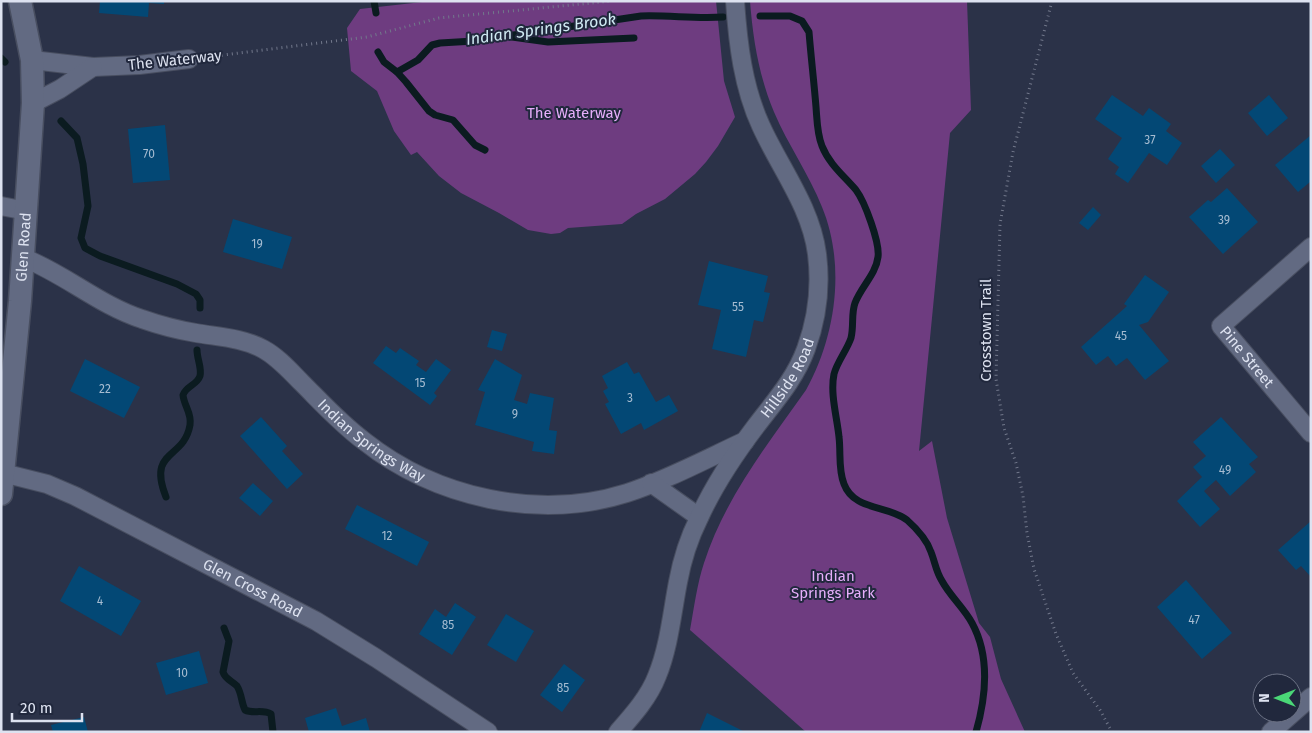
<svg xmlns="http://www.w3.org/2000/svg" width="1312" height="733" font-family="'Fira Sans',sans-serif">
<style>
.green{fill:#6e3c80}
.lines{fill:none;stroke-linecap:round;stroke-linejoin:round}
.stream{stroke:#0b1b20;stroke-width:7}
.building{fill:#034875}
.minor-casing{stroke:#484e60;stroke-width:20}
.tertiary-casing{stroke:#484e60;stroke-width:25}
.path{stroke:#72788b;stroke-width:3;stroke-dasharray:1 4;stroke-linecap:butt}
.minor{stroke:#626a82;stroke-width:18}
.tertiary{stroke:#626a82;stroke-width:22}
.labels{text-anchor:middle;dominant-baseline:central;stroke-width:4;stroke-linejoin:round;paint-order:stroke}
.number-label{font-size:12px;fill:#a6bcd1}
.street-label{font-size:15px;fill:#dde2f0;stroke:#21283d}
.park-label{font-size:15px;fill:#e6aefb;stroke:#21283d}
.water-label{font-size:16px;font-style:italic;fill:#d0eaf3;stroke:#21283d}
</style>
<rect width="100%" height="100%" fill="#2b3248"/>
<g class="green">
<path d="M431,1H716L724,81L735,117L718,146L706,162L695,174L665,199L636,214L622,224L568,228L560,233L551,234L528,230L499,213L461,193L439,176L417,152L411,155L394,131L377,91L351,71L347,28L360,9Z"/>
<path d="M750,1H967L971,110L950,133L919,451L932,441L947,518L979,623L990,637L1001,679L1025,732H806L690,630C694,608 697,584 704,563C725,498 767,445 806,390C836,336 846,265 822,207C809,174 788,145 774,112C759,76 753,40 750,1Z"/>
</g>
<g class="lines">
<g class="stream">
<path d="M374,1L376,13"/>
<path d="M760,16H790L802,21L809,32C811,57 814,82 816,107C817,119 817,134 822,146C829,164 844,176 856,190C865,202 880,243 878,257C876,274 861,287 855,303C851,314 854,326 851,338C847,350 837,362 834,374C830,394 837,417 839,437C841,453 838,469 844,484C854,511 888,505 907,520C916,528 927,540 931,552C935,562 936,572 942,581C950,596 964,608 972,623C990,656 986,697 976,732"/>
<path d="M512,37L548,42L634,38"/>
<path d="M378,52L384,62L397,72L418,60L432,45L440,43L474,41L641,16C669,15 696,19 723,17"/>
<path d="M1,58L5,62"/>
<path d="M397,72L406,82L429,111L435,115L453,120L475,145L485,150"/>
<path d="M61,121L77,138L83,164L88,206L81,238L85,248L100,256L177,284L196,294L200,300V308"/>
<path d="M166,497C147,449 184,460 190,425C192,413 184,406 183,395C186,386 197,385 200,376C202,368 197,359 197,350"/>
<path d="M224,628L229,641L223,672C225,679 232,681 237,686C242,694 241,702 245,710C253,714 263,709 271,714L273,732"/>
</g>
</g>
<g class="building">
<path d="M100,1H164V4L149,3L148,17L99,13Z"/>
<path d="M1112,95L1143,116L1149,108L1171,124L1166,131L1182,143L1167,165L1149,153L1128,183L1115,174L1119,167L1108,159L1122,138L1095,119Z"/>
<path d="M1269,95L1288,118L1267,136L1248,113Z"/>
<path d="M165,125L170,180L133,183L128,129Z"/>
<path d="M1311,135V183L1310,182L1298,192L1275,165Z"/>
<path d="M1220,149L1235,165L1216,183L1201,166Z"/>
<path d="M1227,188L1258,222L1223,254L1189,217L1208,200L1211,202Z"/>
<path d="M1093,207L1101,215L1088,230L1079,223Z"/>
<path d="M233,219L292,237L282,269L223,252Z"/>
<path d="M709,261L768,276L764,292L770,293L763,322L754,320L746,357L712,349L721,310L698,305Z"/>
<path d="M1145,275L1169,292L1148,322L1139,325L1169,361L1145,380L1127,358L1116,366L1108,356L1096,365L1081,347L1127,306L1124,304Z"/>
<path d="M492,330L507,334L502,351L487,347Z"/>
<path d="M386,346L396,353L400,348L419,361L416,365L426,372L436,359L451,370L434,393L437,396L430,405L373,363Z"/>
<path d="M85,359L140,387L124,418L70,391Z"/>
<path d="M495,359L522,375L514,400L527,404L530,393L554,398L549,430L557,431L554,454L532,451L534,442L475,425L485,392L478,390Z"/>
<path d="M627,362L634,374L639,372L656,402L669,395L678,411L644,430L641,423L621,434L605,404L609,402L603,391L608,388L602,376Z"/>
<path d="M261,417L287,446L282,451L303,474L287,489L240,436Z"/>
<path d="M1221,417L1258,457L1249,464L1256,472L1230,496L1216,480L1204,491L1220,509L1200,527L1177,501L1202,477L1193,467L1206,456L1193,442Z"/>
<path d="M253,483L273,501L260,516L239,498Z"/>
<path d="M357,505L429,542L417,566L345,529Z"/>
<path d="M1311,521V577L1301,566L1296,570L1278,550Z"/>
<path d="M79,566L141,601L121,636L60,601Z"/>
<path d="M1186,580L1232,633L1202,659L1157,607Z"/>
<path d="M455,603L476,617L452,655L419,634L435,609L446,617Z"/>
<path d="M506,614L534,631L516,662L487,645Z"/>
<path d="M199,651L208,683L166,695L156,663Z"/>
<path d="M564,664L585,680L562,712L540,695Z"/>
<path d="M336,708L342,726L366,718L370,732H309L305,718Z"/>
<path d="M707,713L745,732H699Z"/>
<path d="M84,717L88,732H53L51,725Z"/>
</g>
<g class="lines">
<defs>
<g id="minor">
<path d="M32,60L93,67L139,65L189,59"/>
<path d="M33,103L60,89L93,67"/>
<path d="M1,206L27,211"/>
<path id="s1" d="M1311,247L1221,326L1311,433"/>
<path id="s2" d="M24,258C65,274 99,305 142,319C159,325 178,330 196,333C219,337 243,338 263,349C278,357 290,371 302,383C322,403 341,424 364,441C436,498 538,521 627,493C667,480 706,459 745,441"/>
<path id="s3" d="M3,473L47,484L75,496L316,621L376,658L488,732"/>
<path d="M651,483L699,517"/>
<path id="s4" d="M618,732C633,715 649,697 657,676C669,647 672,613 678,582C682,560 689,538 699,518C714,485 734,455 756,426C775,401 795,379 806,349C817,319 821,286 817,254C811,207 780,168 761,126C743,87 738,44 735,1"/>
<path d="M1271,732L1311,697"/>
</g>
<g id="tertiary">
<path id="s5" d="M1,494L20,301L33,103L32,60L20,1"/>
</g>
</defs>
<use href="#minor" class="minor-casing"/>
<use href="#tertiary" class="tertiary-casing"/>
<g class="path">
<path d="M1052,1L1013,152L1000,224L996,379L1004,428L1016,463L1023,496L1027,533L1034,569L1056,634L1073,673L1100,710L1112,732"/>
<path d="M207,57L367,37L439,18L612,1"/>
</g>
<use href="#minor" class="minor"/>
<use href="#tertiary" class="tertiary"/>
</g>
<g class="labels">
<g class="number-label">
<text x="1150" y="140">37</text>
<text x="149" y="154">70</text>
<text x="1224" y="220">39</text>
<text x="257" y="244">19</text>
<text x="738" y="307">55</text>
<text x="1121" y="336">45</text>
<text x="420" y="383">15</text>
<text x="105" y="389">22</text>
<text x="630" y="398">3</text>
<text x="515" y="414">9</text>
<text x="1225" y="470">49</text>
<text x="387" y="536">12</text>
<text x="100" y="601">4</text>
<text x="1194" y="620">47</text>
<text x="448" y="625">85</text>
<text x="182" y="673">10</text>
<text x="563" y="688">85</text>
</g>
<g class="street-label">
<text transform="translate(175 60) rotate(-6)">The Waterway</text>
<text stroke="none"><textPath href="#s5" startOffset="248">Glen Road</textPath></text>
<text transform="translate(986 330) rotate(-90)">Crosstown Trail</text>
<text stroke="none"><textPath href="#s1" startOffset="160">Pine Street</textPath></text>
<text stroke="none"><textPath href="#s4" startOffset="399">Hillside Road</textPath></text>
<text stroke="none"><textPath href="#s2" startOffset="401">Indian Springs Way</textPath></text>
<text stroke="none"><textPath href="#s3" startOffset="276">Glen Cross Road</textPath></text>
</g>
<g class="park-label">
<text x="574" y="113">The Waterway</text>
<text x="833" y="576">Indian<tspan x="833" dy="17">Springs Park</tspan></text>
</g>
<g class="water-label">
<text transform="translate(541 29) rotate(-8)">Indian Springs Brook</text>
</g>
</g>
<rect width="1312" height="733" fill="none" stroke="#dde2f0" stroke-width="5"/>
<g transform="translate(1277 698) rotate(270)"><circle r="24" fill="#21283d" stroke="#6c7285"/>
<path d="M0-4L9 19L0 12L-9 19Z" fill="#4ad777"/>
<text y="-8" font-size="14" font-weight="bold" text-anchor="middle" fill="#dde2f0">N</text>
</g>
<path d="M12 713v8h70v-8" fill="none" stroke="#dde2f0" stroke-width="2.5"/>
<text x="20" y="713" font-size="15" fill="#dde2f0" stroke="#21283d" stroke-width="4" paint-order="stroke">20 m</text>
</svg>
